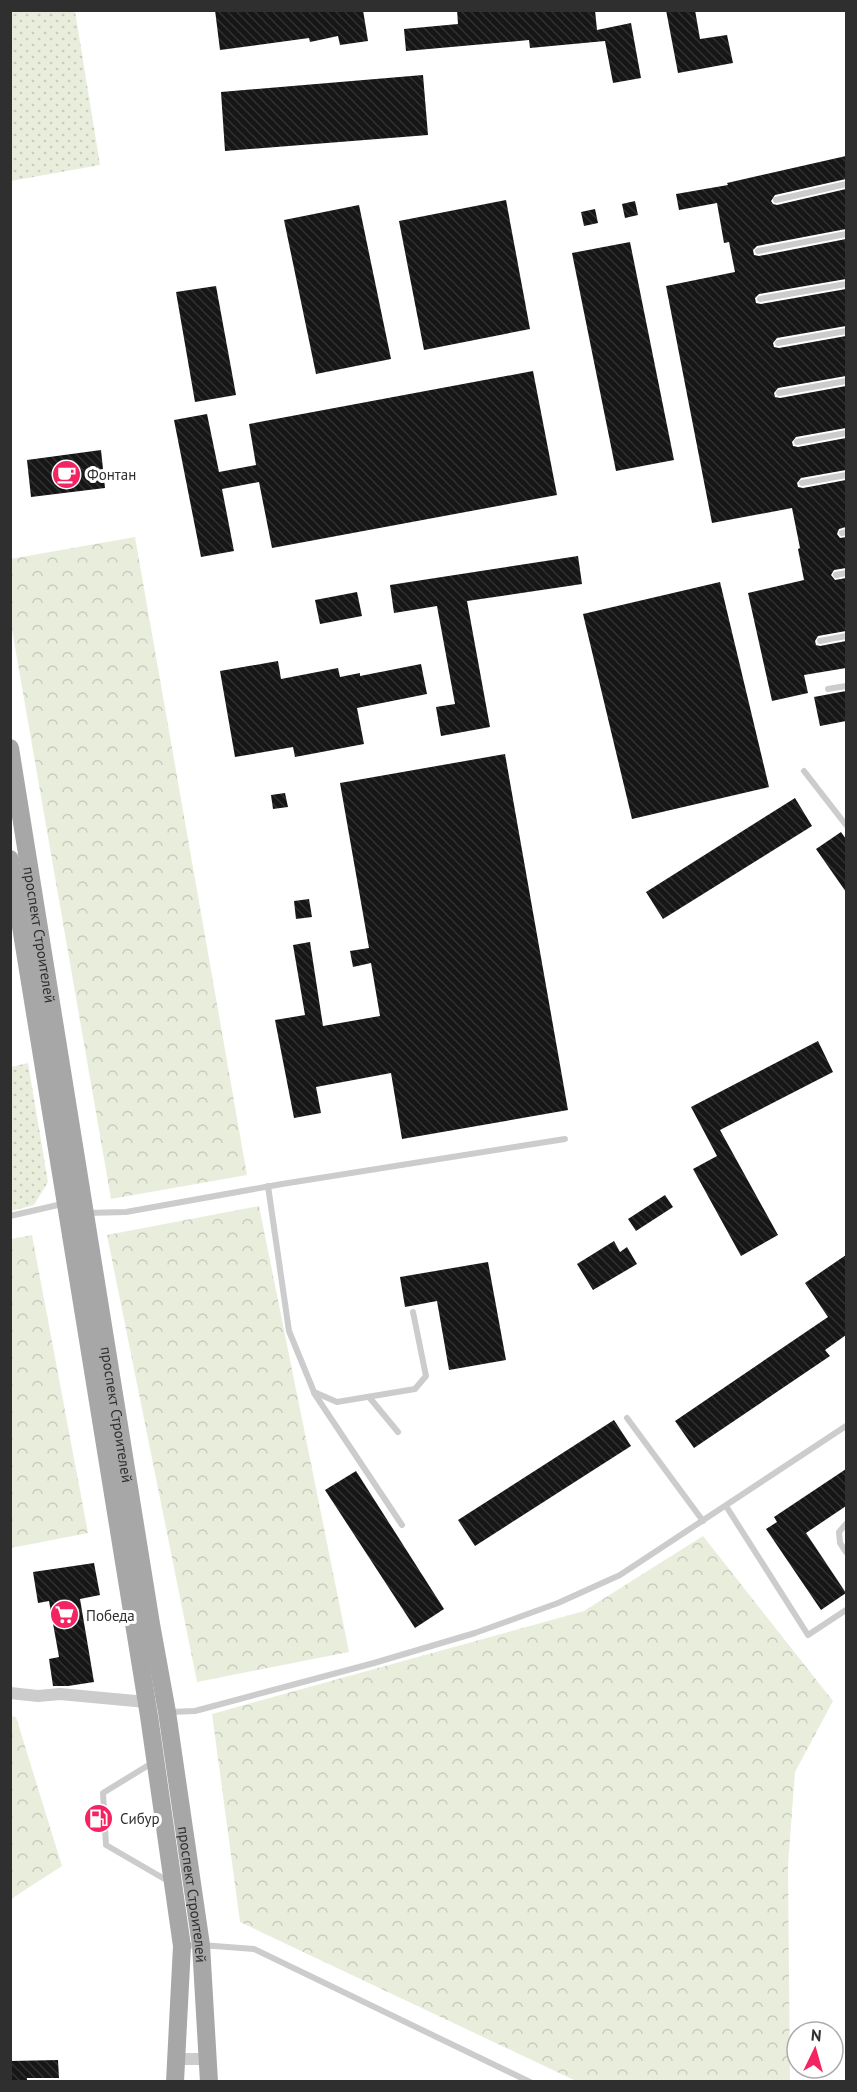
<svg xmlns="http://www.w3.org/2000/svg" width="857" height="2092" font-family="'PT Sans',sans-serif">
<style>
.grass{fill:url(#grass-dots)}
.forest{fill:url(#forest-crowns)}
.building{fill:url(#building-back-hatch)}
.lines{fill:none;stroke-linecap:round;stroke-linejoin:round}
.lane{stroke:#ccc;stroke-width:6}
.street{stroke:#ccc;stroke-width:12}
.primary{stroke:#a7a7a7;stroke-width:18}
.labels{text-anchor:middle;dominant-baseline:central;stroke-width:6;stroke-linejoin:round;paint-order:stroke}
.poi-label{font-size:15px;fill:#2f2f2f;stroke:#fff;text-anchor:start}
.street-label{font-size:15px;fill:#2f2f2f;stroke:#fff}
</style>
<defs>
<pattern id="grass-dots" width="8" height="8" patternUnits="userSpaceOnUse" patternTransform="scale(1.5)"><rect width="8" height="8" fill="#e9eedc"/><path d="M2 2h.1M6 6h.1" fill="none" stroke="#c8ccbd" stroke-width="1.8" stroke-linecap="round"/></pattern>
<pattern id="forest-crowns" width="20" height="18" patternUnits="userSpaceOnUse" patternTransform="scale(1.5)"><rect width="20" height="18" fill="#e9eedc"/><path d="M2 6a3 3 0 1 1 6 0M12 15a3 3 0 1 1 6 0" fill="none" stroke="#c8ccbd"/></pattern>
<pattern id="building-back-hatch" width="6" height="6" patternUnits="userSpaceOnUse" patternTransform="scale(1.5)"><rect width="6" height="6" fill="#161616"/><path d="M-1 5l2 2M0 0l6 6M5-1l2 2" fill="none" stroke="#303030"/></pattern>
</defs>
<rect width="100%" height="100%" fill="#fff"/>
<g class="grass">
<path d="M11,10L75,11L100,165L11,181Z"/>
<path d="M28,1063L48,1182L34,1205L11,1211V1067Z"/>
</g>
<g class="forest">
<path d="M135,537L247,1175L111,1199L11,624L10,559Z"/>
<path d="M259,1206L349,1652L197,1682L107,1235Z"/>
<path d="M32,1235L88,1533L11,1548V1239Z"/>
<path d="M703,1536L833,1701L795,1772L788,1865L790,2081H576L240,1922L212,1714L584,1611Z"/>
<path d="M11,1716L16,1717L62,1866L11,1899Z"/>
</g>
<g class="building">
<path d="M215,10H363L368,41L340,45L338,36L310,42L309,38L220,50Z"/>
<path d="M457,10H595L597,30L631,23L641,78L613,83L605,41L530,48L529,40L406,51L404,29L458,24Z"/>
<path d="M666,10H695L700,39L727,35L733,63L678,73Z"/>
<path d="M423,75L428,135L225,151L221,92Z"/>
<path d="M846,156V179L775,195L771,201L773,204L777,205L846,189V229L757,246L753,250L754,255L759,256L846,239V279L759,294L755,298L756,303L761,304L846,289V326L777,338L773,343L774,347L779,348L846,336V376L778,388L774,393L775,397L780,398L846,386V428L796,437L792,442L793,446L798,447L846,438V470L801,478L797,483L798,487L803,488L846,480V527L839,529L837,534L840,538L846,537V568L834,570L831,575L835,580L846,578V631L818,636L815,641L816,645L820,646L846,641V668L804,675L808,693L772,701L748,593L804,580L798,549L800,548L792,508L712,523L666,286L735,272L729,242L724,243L717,203L679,210L676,194L728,185L727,183Z"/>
<path d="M506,200L530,329L424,350L399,221Z"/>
<path d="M635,201L638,215L625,218L622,204Z"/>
<path d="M359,205L391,359L316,374L284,220Z"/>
<path d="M595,209L598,223L584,226L581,212Z"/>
<path d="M630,242L674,460L616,471L572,253Z"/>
<path d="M216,286L236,395L195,402L176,292Z"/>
<path d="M533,371L557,495L272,548L259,482L222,489L234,551L201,557L174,420L207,414L219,472L256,465L249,424Z"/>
<path d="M101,450L105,488L31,497L27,460Z"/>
<path d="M578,556L582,584L467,601L490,727L441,736L436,707L455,704L437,606L394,613L390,585Z"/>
<path d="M720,582L769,787L632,819L583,614Z"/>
<path d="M357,592L362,616L320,624L315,600Z"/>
<path d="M278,661L281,679L338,668L340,677L360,673V676L421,664L427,694L357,708L364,744L295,757L293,747L235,757L220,671Z"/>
<path d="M846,691V721L820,726L814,697Z"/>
<path d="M505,754L568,1110L402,1139L391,1073L316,1087L321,1113L294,1118L275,1020L305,1015L293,945L310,942L323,1026L380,1016L371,963L353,967L350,951L369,948L340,783Z"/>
<path d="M285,793L288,807L273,809L271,795Z"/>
<path d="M795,798L812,826L663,919L646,892Z"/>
<path d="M841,832L846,839V892L816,849Z"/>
<path d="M309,899L312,917L296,919L294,901Z"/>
<path d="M818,1041L833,1072L720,1130L778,1235L741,1256L693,1169L717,1156L691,1107Z"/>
<path d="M665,1195L673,1207L636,1231L628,1219Z"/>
<path d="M614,1241L620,1252L627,1247L637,1264L593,1290L577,1264Z"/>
<path d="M846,1255V1335L825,1350L830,1356L694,1448L675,1421L828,1317L805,1283Z"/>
<path d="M488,1262L506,1360L449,1370L437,1301L405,1307L400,1277Z"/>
<path d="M614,1420L631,1446L475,1546L458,1520Z"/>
<path d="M846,1469V1506L806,1533L846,1593L821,1610L766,1529L777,1522L774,1517Z"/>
<path d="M356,1471L444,1609L415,1628L325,1490Z"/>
<path d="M94,1563L100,1595L80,1599L94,1682L68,1686H53L49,1659L59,1657L49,1601L38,1603L33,1572Z"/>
<path d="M58,2060L59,2078H27V2082H10V2061Z"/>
</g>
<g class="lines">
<g class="lane">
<path d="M776,200L846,184"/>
<path d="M758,251L846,234"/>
<path d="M760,299L846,284"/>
<path d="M778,343L846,331"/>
<path d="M779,393L846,381"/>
<path d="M797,442L846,433"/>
<path d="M802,483L846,475"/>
<path d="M842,533L846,532"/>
<path d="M836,575L846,573"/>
<path d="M820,641L846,636"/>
<path d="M828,689L846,686"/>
<path d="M804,771L846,825"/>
<path d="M268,1186L289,1331L314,1392L337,1402L415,1389L426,1376L413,1312"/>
<path d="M86,1213L126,1212L282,1184L565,1139"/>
<path d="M10,1216L62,1204"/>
<path d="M314,1393L402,1525"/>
<path d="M369,1397L398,1432"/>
<path d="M627,1418L703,1521"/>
<path d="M726,1506L808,1635L846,1610"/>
<path d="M846,1524L839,1532L840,1543L846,1552"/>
<path d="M170,1712L195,1711L374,1663L475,1633L558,1603L620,1575L846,1426"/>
<path d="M152,1763L103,1793L106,1845L168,1881"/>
<path d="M183,1946L201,1945L254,1949L530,2082"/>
</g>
<g class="street">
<path d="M10,1693L38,1696L60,1694L146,1702"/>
<path d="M174,2059H209"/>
</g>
<g class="primary">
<path id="s1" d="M10,748L151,1624L167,1712L201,1945L209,2082"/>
<path d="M10,859L149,1716L182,1946L175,2082"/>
</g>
</g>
<defs>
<symbol id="cafe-disc" viewBox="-11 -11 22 22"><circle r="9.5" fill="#f42463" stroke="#fff"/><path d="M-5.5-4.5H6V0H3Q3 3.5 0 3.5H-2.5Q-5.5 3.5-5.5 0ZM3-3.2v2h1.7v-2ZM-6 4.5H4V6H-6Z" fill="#fff"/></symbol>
<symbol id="supermarket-disc" viewBox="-11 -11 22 22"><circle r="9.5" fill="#f42463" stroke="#fff"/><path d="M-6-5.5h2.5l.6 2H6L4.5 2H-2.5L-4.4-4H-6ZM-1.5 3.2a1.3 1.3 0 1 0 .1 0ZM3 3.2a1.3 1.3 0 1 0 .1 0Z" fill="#fff"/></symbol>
<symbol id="fuel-disc" viewBox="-11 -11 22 22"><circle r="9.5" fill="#f42463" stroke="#fff"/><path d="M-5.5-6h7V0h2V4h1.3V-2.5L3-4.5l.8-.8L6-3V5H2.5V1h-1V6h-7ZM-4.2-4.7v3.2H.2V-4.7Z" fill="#fff"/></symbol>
</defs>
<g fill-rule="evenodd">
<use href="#cafe-disc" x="50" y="458" width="33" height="33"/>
<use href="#supermarket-disc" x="48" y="1598" width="33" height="33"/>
<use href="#fuel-disc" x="82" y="1802" width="33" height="33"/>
</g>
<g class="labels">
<g class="poi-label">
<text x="87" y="474">Фонтан</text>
<text x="86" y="1615">Победа</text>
<text x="120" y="1818">Сибур</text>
</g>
<g class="street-label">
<text stroke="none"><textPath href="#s1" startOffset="189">проспект Строителей</textPath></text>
<text stroke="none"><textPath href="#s1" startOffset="675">проспект Строителей</textPath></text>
<text stroke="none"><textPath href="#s1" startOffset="1161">проспект Строителей</textPath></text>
</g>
</g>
<rect width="857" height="2092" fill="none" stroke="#2f2f2f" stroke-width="24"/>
<g transform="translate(815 2050) rotate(5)"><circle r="28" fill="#ffffff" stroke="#acacac" stroke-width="1.5"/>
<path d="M0-4.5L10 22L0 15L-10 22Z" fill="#f42463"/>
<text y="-9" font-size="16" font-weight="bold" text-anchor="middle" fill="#2f2f2f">N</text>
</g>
</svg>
